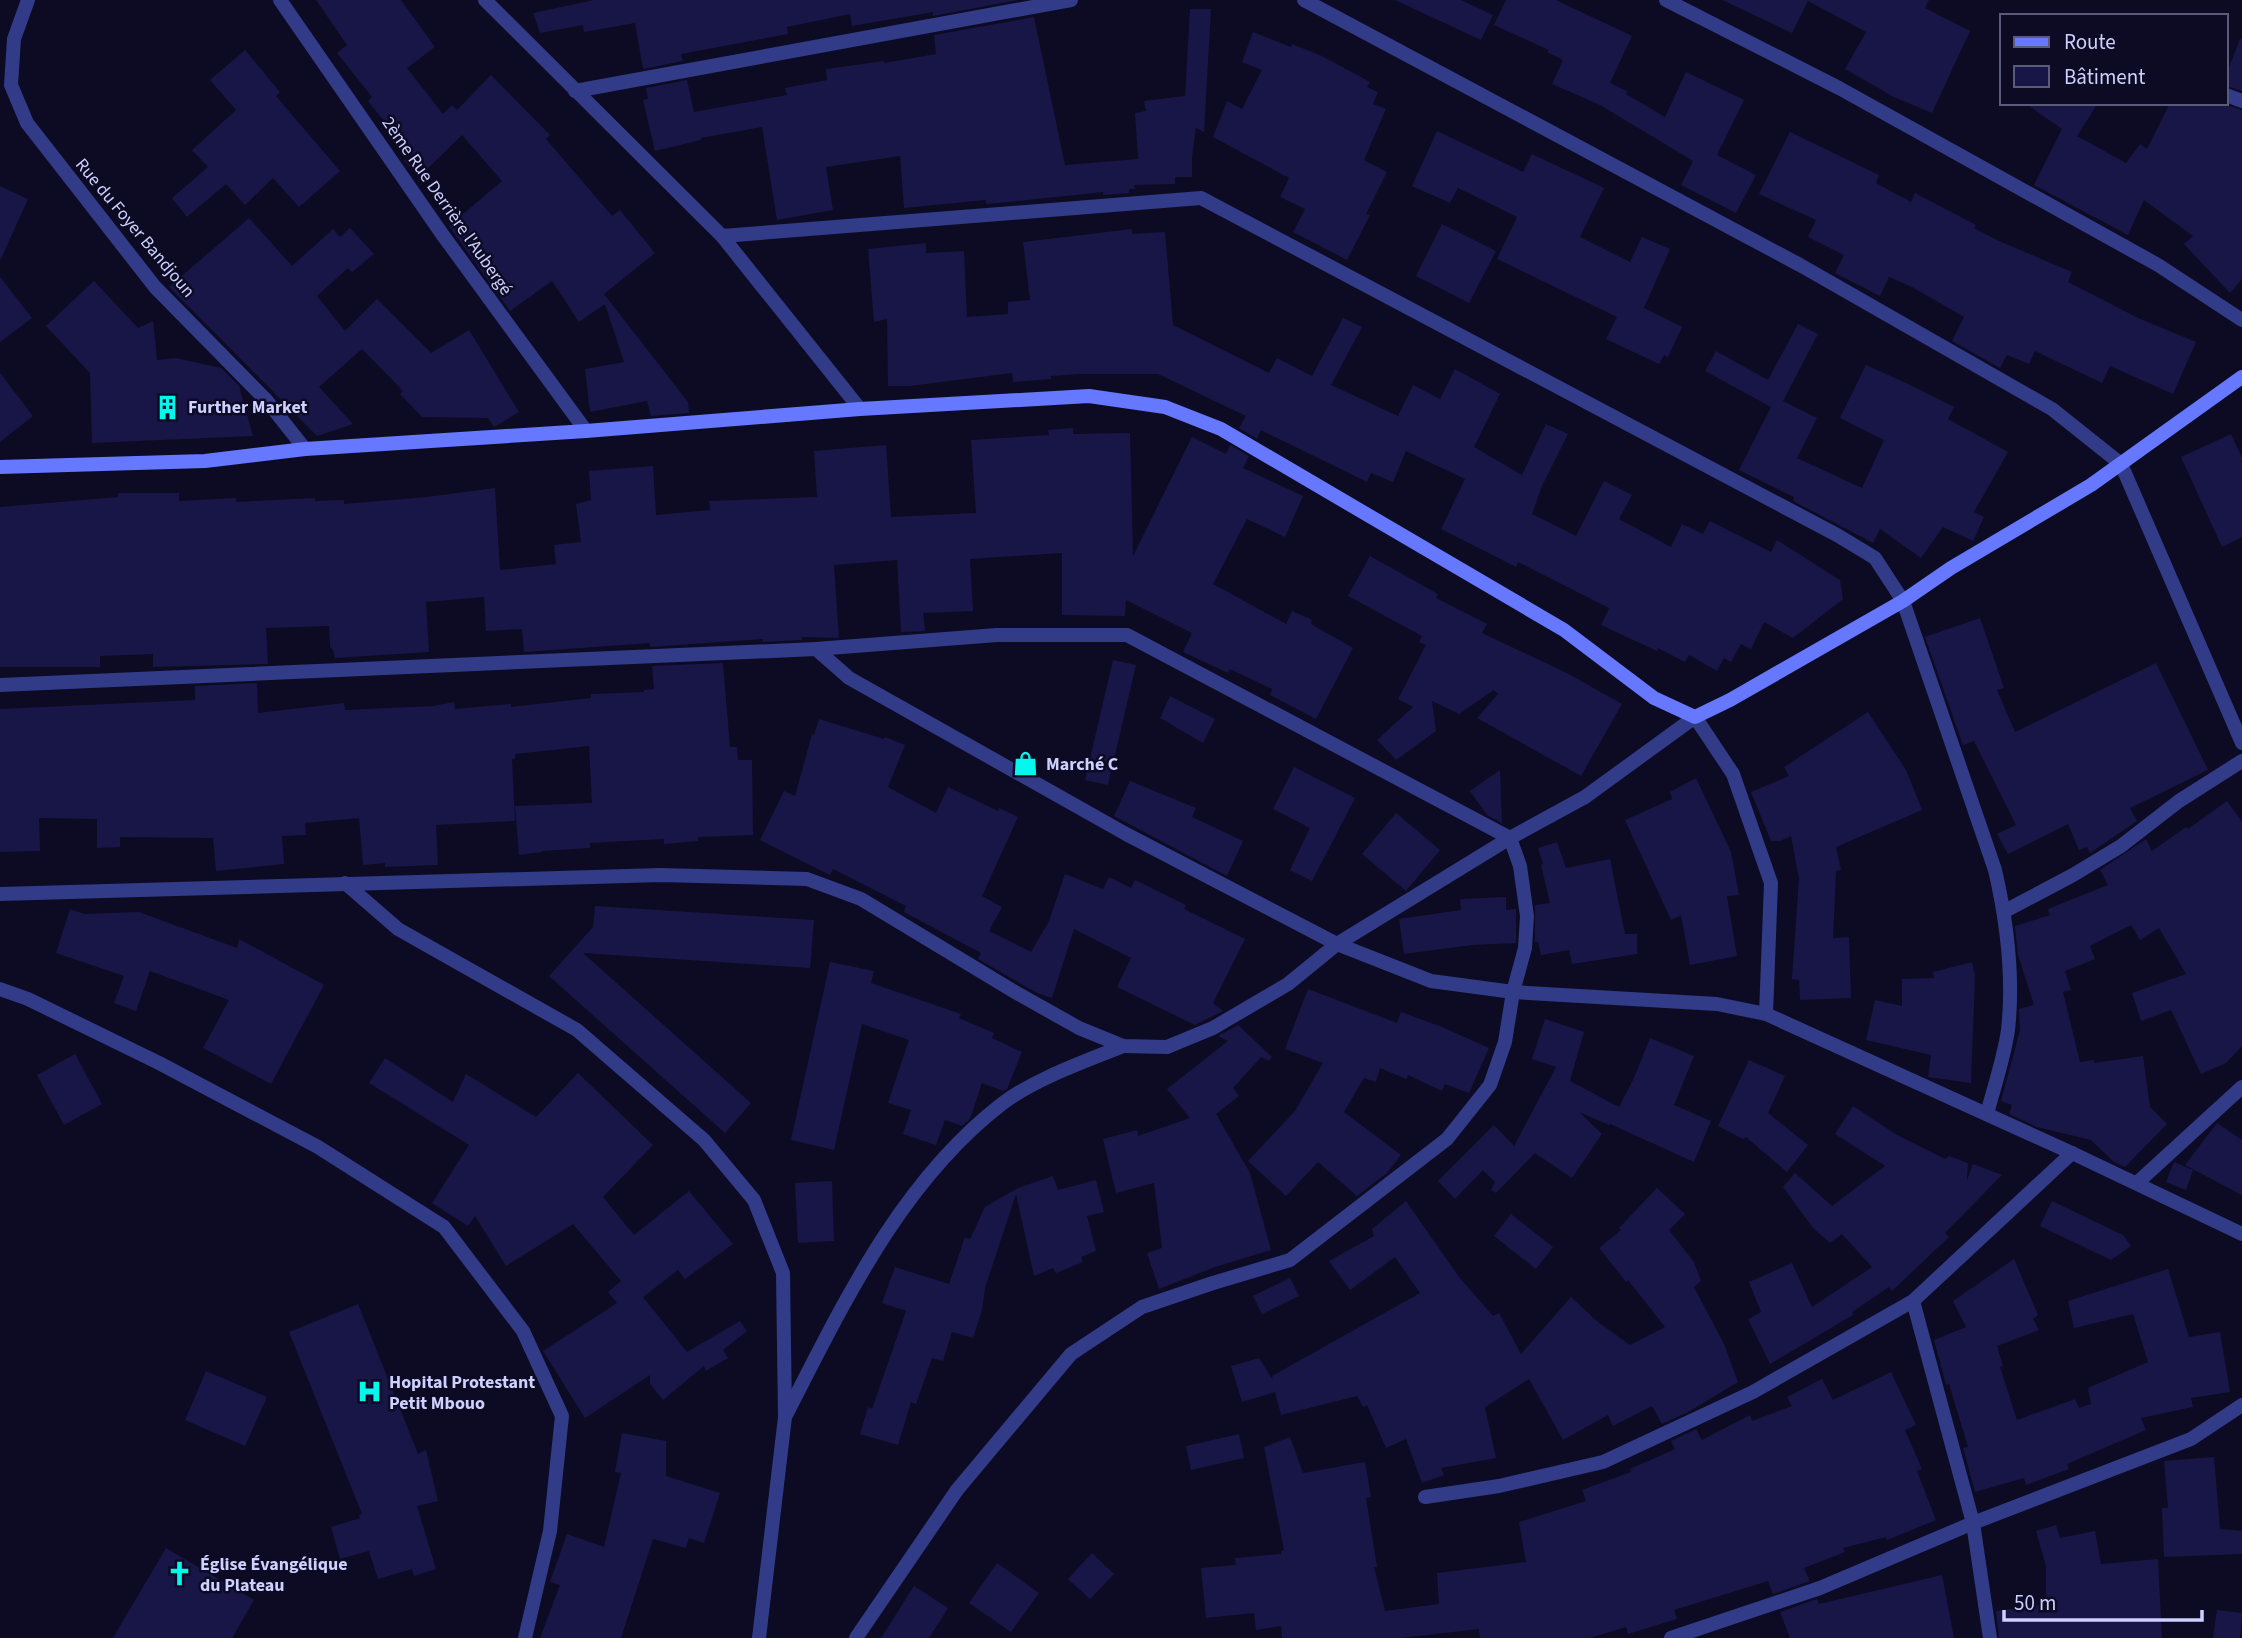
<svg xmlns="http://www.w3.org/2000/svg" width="2242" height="1638" font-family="'Source Sans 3',sans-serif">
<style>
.building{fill:#181646}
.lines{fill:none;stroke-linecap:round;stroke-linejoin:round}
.street{stroke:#323b87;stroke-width:14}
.secondary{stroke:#6578ff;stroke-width:14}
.labels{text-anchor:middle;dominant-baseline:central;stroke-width:5;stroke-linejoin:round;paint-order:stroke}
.street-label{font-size:18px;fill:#ced0ff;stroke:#0c0b23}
.poi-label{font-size:18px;font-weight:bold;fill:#ced0ff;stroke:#0c0b23;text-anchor:start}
</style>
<rect width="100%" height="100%" fill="#0c0b23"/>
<g class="building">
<path d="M316,0H401L435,47L407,68L443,114L452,105L457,110L491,75L550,135L546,139L612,216L620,210L655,253L604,294L688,402L689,413L651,416L647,401L590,412L585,369L624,362L605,304L579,322L552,281L510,311L449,226L502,181L462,135L419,177L404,161L411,155L368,101L372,97L337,53L347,45Z"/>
<path d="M594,0H1018L933,16V12L852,26L850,14L787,27L788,34L681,54L683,61L643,69L635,23L584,32L583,25L540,33L533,13Z"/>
<path d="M1395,0H1461L1493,15L1481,40Z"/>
<path d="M1506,0H1556L1632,36L1610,83L1627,91L1626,94L1665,117L1686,72L1744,100L1717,155L1756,175L1736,213L1681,185L1693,161L1600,105L1552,84L1563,60L1547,52L1549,50L1494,25Z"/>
<path d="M1722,0H1929L1925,8L1970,31L1932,113L1894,97L1845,69L1866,32L1808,1L1792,33Z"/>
<path d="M1190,9H1211L1204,132L1196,128L1192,157V177H1175V184L1134,185L1135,189H1129V193L1103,195V192L1009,202L986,204V200L904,208L900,156L826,167L833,210L777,220L762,127L701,138V140L655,151L643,100L648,99L646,88L687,80L694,112L787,95L785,88L827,80L826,69L884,61V63L936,54L934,35L1034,17L1065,165L1138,159L1135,113L1146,111L1144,101L1185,96Z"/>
<path d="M1253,32L1291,47L1292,44L1322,56L1370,82L1367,87L1378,92L1373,104L1386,109L1364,160L1387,172L1366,214L1370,215L1347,260L1293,232L1305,209L1280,197L1289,178L1213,137L1227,101L1242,109L1262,70L1242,62Z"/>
<path d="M2240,39H2242V91L2226,86V75Z"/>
<path d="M245,50L280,92L276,96L340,171L299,207L273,178L245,205L226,184L187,217L172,198L208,167L192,150L236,110L210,80Z"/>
<path d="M2025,103H2098L2077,136L2126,163L2140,144L2147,149L2170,103H2221L2242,110V279L2230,293L2184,244L2193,236L2144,200L2128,235L2034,185L2062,129Z"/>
<path d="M1437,131L1523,172L1532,154L1604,188L1580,237L1630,262L1642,237L1670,249L1644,308L1682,327L1668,357L1664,355L1659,364L1606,339L1617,317L1497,259L1517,217L1458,188L1450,203L1412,186Z"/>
<path d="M1790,132L1879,175L1876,183L1911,202L1915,193L1976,225L1974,228L1999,241L2072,272L2068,282L2138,318L2196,342L2173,394L2110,366L2102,383L2035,351L2029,364L2007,355L2000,368L1952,341L1964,317L1912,287L1889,277L1880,296L1835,273L1844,255L1808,237L1816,220L1759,194Z"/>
<path d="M0,186L28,199L0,261Z"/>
<path d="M249,218L292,266L333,229L340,237L350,228L374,254L352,272L348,268L317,296L345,331L377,299L431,353L469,330L519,412L494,427L488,418L422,417L400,394L403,391L362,349L319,387L353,424L317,436L169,287Z"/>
<path d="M1442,224L1496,251L1469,303L1416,276Z"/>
<path d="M1132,229V234L1165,232L1173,325L1269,373L1277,358L1312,376L1343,318L1362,327L1331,385L1398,416L1413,385L1440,399L1455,369L1500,394L1474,447L1522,475L1546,424L1568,434L1542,486L1532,514L1576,536L1604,481L1632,495L1619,519L1671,547L1682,524L1703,534L1710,521L1771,552L1777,540L1840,580L1843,599L1793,638L1764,622L1751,649L1741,644L1731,662L1724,658L1717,671L1689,655L1685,662L1658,648L1657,651L1601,625L1609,608L1518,562L1516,567L1441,529L1465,479L1406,451L1393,482L1371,473L1367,482L1261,430L1257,439L1239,428L1246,416L1158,374H1080L1051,376V379L1013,382L1012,373L910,386H888L887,319L874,322L868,249L926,243V253L964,251L967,317L1008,314V302L1030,300L1023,242Z"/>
<path d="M0,277L32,318L0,342Z"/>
<path d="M94,281L138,328L153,321L157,360L176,358L221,368L239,386L253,436L92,443L90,373L46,326Z"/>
<path d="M1798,324L1818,334L1783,401L1817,418L1797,458L1862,488L1884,440L1840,418L1866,365L1906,383L1954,407L1948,419L2008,452L1974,512L1984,517L1973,541L1943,527L1921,558L1880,529L1873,543L1793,501L1794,497L1739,470L1771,407L1705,371L1716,351L1768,380Z"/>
<path d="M0,373L33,416L0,442Z"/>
<path d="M1073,428V434L1130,433L1133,556L1192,437L1226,454L1230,445L1249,456L1243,468L1303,496L1285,537L1247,519L1213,584L1286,624L1292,611L1312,620L1311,624L1353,648L1316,719L1270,695L1272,689L1230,669L1228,673L1183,652L1192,633L1126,600L1125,616L1062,615V553L970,559L973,611L923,613L925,631L901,632L897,560L834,565L839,638L802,637V640L763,642V639L650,647V643L524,652L522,629L486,631L484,597L426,602L429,652L335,658L333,650L330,647L329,626L266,628L268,664L153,667V654L100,656V667H0V507L118,497V493H179V501L236,498V502L315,498V501L344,500V504L427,497L495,488L500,570L556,564L554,545L581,542L576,504L591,500L589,471L653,466L656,515L710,510L709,501L817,497L814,451L886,445L891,517L976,513L971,440L1049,435L1048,430Z"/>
<path d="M2231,434L2242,458V537L2222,547L2181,457Z"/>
<path d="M1370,556L1438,594L1436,598L1487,624L1482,633L1567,673L1622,704L1581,776L1477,718L1498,694L1494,690L1459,714L1432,701L1436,731L1396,760L1377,740L1413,707L1398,699L1426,645L1419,642L1422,636L1348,596Z"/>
<path d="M1980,618L2004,688L1997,690L2015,732L2156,663L2208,770L2130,808L2137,821L2090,853L2087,847L2079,850L2068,824L2008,854L1997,834L2016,825L1974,741L1963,745L1925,637Z"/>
<path d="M1113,660L1136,665L1108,785L1085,780Z"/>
<path d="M723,663L730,747H737L738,760H752L753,835L698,837V841L664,844V839L590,843V848L542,851V852L519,855L515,806L592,803L589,746L515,754V759H512L515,821L436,825L438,865L385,867V863L363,865L359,818L305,823L306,835L282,836L284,864L216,871L213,838L120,837V847L97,848V819L39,818L40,851L0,852V709L195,700V686L257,683L258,713L344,703L345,710L433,706L454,702L455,709L511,704V707L591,698V694L644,692V690L654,689L652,666Z"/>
<path d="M1170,696L1215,719L1203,743L1160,718Z"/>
<path d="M1868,712L1906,770L1922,810L1836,847L1841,870L1836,871L1833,938L1849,937L1851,998L1800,1000L1799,980L1792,979L1799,878L1791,836L1780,841H1771L1751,792L1789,776L1784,767Z"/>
<path d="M819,719L884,739L885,737L905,745L888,787L936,813L948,787L998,811L999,808L1018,817L982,896L1002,907L989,931L1031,952L1049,921L1065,874L1103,889L1109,877L1131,888L1135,880L1186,905L1184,909L1245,939L1213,1003L1223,1011L1195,1025L1117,987L1131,958L1074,929L1052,998L1037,993L978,959L981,953L904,912L906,906L833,869L830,875L760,840L784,791L795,796L812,734L814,735Z"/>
<path d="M1294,767L1355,798L1312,881L1290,870L1310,828L1273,809Z"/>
<path d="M1500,770L1502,823L1487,815L1470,791Z"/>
<path d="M1696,778L1731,852L1739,895L1727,896L1737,956L1690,965L1681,915L1671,920L1625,820L1672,799L1670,792Z"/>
<path d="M1130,781L1196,808L1192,817L1243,841L1227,876L1114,816Z"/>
<path d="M2227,801L2242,822V1046L2226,1063L2201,1074L2171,1010L2141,1021L2132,993L2186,974L2159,928L2140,940L2131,925L2090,946L2095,959L2065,971L2071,990L2063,992L2080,1062L2094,1060V1063L2143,1056L2150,1107L2167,1124L2125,1167L2114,1162L2091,1140L2037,1127L2009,1114L2012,1105L2001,1101L2020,1030L2019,1009L2034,1005L2018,955L2015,926L2050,915L2048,909L2108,885L2100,870L2146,839L2152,851L2186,827L2188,829Z"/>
<path d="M1396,813L1440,850L1406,891L1362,854Z"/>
<path d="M1557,842L1566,868L1610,859L1625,934H1637V954L1572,964L1569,950L1541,955L1538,942H1535V905L1550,903L1541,865L1543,864L1538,848Z"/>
<path d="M1506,897V910L1516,909V943L1472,945L1404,954L1399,919L1461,910L1460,899Z"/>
<path d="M595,906L814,920L810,968L583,953L751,1103L725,1133L549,976L593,927Z"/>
<path d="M70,909L84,914L139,912L237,948L239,939L324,985L271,1084L203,1048L229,1000L150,971L136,1011L114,1003L124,976L56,953Z"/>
<path d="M830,962L874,971L871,983L961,1014L959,1018L994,1033L992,1038L1022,1052L1007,1089L1003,1091L982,1083L970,1119L962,1126L945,1120L936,1145L903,1134L911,1110L888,1103L909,1040L862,1024L834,1150L791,1140Z"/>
<path d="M1972,962L1975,975L1971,1083L1928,1077L1931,1055L1866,1040L1875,1000L1902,1006V979L1934,978L1933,972Z"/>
<path d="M1308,989L1397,1023L1401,1012L1442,1027L1489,1048L1469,1093L1445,1084L1442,1091L1408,1075L1406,1079L1380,1068L1376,1082L1364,1078L1344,1112L1401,1155L1387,1173L1357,1196L1318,1162L1286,1196L1248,1161L1295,1111L1323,1063L1285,1049Z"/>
<path d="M1545,1019L1584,1032L1570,1081L1619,1107L1634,1078L1650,1038L1694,1056L1674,1105L1711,1121L1694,1162L1610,1124L1613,1119L1609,1125L1579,1112L1602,1134L1572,1178L1535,1153L1496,1193L1491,1190L1495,1182L1483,1170L1455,1199L1438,1181L1494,1125L1514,1146L1556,1067L1532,1059Z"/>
<path d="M1238,1025L1272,1057L1269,1061L1261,1057L1233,1088L1239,1096L1216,1114L1250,1173L1271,1250L1215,1267L1159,1289L1147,1253L1162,1248L1154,1183L1116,1193L1103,1139L1137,1130L1138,1136L1190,1118L1167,1089L1228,1041L1218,1036Z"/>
<path d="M75,1054L102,1104L64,1125L37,1075Z"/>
<path d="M385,1058L453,1102L466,1074L536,1117L578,1073L653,1145L603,1197L634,1235L689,1191L733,1244L685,1279L678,1270L643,1297L687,1352L740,1321L747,1331L723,1350L728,1358L706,1371L704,1366L663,1400L650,1384V1375L585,1418L543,1351L617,1303L608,1292L621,1281L573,1224L506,1266L475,1216L468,1226L432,1203L469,1145L369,1083Z"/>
<path d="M1749,1060L1785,1076L1768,1113L1808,1145L1787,1172L1746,1137L1743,1139L1718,1126Z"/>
<path d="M1853,1106L1897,1135L1945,1159L1949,1156L1968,1163L1967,1180L1973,1164L2002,1175L1945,1233L1949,1237L1892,1291L1889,1287L1852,1312L1853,1315L1770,1364L1748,1319L1761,1312L1749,1282L1792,1263L1812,1307L1872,1267L1842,1234L1830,1243L1813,1228L1783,1187L1795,1173L1832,1206L1885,1166L1835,1134Z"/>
<path d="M2217,1123L2242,1140V1195L2185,1165Z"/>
<path d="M2174,1162L2193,1170L2186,1190L2166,1182Z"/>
<path d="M1053,1176L1058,1190L1096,1180L1104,1212L1087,1216L1096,1251L1081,1257L1083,1262L1056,1273L1053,1268L1034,1276L1016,1194L985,1288L982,1310L973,1338L952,1332L943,1361L932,1358L916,1404L911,1402L898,1445L860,1434L868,1407L872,1409L906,1311L882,1303L895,1267L949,1284L965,1237L970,1239L985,1207L1018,1188Z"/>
<path d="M832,1181L834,1241L798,1243L795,1183Z"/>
<path d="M1657,1188L1685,1214L1669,1230L1694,1262L1701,1281L1694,1287L1724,1344L1738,1382L1688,1412L1662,1424L1652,1406L1613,1426L1608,1415L1563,1440L1529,1379L1485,1407L1496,1458L1441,1468L1444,1475L1422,1483L1406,1439L1386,1448L1367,1405L1363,1407L1357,1396L1281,1415L1275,1392L1242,1402L1231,1366L1259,1358L1273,1380L1272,1376L1420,1293L1395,1257L1350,1290L1329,1261L1374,1236L1372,1229L1406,1201L1459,1277L1493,1316L1499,1313L1521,1354L1571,1297L1598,1322L1630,1345L1665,1327L1628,1280L1626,1282L1599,1248L1621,1230L1619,1228Z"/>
<path d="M2052,1201L2123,1235L2131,1246L2111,1260L2040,1226Z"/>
<path d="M1511,1214L1553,1247L1536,1269L1494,1236Z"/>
<path d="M2014,1259L2038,1315L2033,1319L2039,1330L1997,1346L2003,1366L2000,1367L2017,1420L2075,1399L2079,1408L2091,1404L2088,1388L2148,1362L2133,1314L2074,1328L2068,1301L2168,1269L2189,1337L2220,1332L2230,1392L2191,1398L2193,1407L2141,1418L2146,1430L2067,1464L2069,1469L2026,1485L2024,1478L1975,1492L1963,1448L1968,1447L1949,1384L1946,1385L1934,1340L1966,1327L1953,1301Z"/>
<path d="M1290,1278L1299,1296L1262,1314L1253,1296Z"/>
<path d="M358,1304L418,1454L426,1450L438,1501L417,1506L436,1569L414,1576L412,1569L378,1579L369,1551L340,1559L331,1527L360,1518L359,1515L362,1514L289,1332Z"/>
<path d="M206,1371L267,1397L245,1446L185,1420Z"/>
<path d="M1891,1372L1916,1425L1905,1430L1922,1469L1917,1471L1936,1520L1887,1540L1886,1537L1843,1548L1845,1552L1804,1568L1810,1581L1773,1594L1768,1581L1674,1610L1677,1619L1628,1634L1626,1627L1590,1638H1480L1479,1629L1401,1638H1282L1281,1626L1256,1630L1254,1613L1206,1618L1201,1568L1236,1565L1235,1558L1281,1554V1551L1284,1550L1264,1447L1290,1437L1303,1473L1365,1462L1371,1497L1366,1498L1377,1567H1374L1385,1611L1439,1604L1437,1573L1526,1562L1519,1522L1586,1501L1582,1490L1631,1472L1630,1469L1675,1449L1671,1441L1696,1429L1702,1440L1750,1415L1752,1421L1792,1406L1787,1397L1822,1379L1833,1400Z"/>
<path d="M622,1433L666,1441V1476L720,1493L704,1543L689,1538L686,1548L653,1539L621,1638H540L560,1585L550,1582L567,1534L604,1547L621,1473L615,1472Z"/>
<path d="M1239,1434L1244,1458L1191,1470L1186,1446Z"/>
<path d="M2214,1457L2220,1529L2242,1531V1554L2164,1557L2162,1508H2168L2164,1461Z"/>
<path d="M2056,1525L2060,1538L2095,1531L2101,1564L2158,1559L2162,1638H1999L1996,1611L2046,1604V1566L2036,1531Z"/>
<path d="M166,1548L254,1600L232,1638H113Z"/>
<path d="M1092,1553L1114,1574L1090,1599L1068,1579Z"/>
<path d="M997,1563L1039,1593L1011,1632L969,1603Z"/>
<path d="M1942,1575L1954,1638H1790L1780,1612L1817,1599L1819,1604Z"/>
<path d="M914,1586L948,1608L929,1638H881Z"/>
<path d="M2217,1610L2242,1613L2240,1638H2213Z"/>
</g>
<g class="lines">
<g class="street">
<path d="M28,0L14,39L11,85L27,123L155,287L267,401L305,449"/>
<path d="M280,0L442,234L586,431"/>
<path d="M485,0L722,236L860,409"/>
<path d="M1304,0L1800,265L2052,409L2121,464L2242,743"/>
<path d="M1666,0L1839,88L2158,265L2242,320"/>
<path d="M575,91L1071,0"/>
<path d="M2226,95L2242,101"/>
<path d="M722,236L1201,198L1837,535L1875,558L1903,601L1995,870C2007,922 2014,976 2008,1030C2004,1058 1994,1087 1987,1114"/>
<path d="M816,649L849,678L1126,834L1337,944L1431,981L1513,992L1717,1004L1766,1014"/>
<path d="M0,685L816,649L997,635H1127L1510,838L1520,866L1527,916L1525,948L1513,992L1505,1042L1490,1085L1447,1139L1290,1260L1213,1283L1142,1307L1071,1354L957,1490L856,1638"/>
<path d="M345,883L398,929L577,1030L704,1140L754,1200L783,1273L785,1417L759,1638"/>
<path d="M0,894L661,875L807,879L861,899L1015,992L1079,1028L1123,1046L1167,1047L1213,1028L1288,984L1337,944L1510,838L1585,797L1695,717L1733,774L1771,883L1766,1014L2072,1153L2242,1234"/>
<path d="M2005,911L2073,875L2121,846L2179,801L2242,761"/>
<path d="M0,989L28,999L159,1063L318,1147L444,1227L523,1331L562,1416L550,1531L525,1638"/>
<path d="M2137,1183L2242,1087"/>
<path d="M1913,1301L1973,1523L1990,1638"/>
<path d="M786,1415C844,1303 900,1182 1003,1103C1037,1078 1084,1062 1123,1046"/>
<path d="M1425,1497L1499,1486L1603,1462L1753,1392L1913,1301L2072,1153"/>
<path d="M1671,1638L1820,1588L1973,1523L2191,1439L2242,1405"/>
</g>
<path class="secondary" d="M0,467L205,461L305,449L586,431L860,409L1089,396L1165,407L1221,429L1564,630L1654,698L1695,717L1730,700L1903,601L1951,568L2091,485L2242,377"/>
</g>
<defs>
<symbol id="building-bare" viewBox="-9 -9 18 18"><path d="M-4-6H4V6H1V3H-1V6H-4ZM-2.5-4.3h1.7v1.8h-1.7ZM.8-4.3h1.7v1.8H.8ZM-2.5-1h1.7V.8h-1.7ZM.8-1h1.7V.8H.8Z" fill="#00f9ed" stroke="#0c0b23" stroke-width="2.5" paint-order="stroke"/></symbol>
<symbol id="shop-bare" viewBox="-9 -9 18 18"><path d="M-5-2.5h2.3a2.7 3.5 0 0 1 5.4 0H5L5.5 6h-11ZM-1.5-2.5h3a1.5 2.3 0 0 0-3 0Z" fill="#00f9ed" stroke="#0c0b23" stroke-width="2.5" paint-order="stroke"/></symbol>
<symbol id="hospital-bare" viewBox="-9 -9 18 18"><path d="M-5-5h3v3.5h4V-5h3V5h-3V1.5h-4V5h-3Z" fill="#00f9ed" stroke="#0c0b23" stroke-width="2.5" paint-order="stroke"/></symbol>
<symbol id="church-bare" viewBox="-9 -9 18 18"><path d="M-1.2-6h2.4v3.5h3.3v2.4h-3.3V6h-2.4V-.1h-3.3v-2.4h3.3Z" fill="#00f9ed" stroke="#0c0b23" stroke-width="2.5" paint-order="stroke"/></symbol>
</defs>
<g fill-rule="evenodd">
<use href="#building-bare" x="150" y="390" width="35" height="35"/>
<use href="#shop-bare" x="1008" y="746" width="35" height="35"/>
<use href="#hospital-bare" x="352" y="1374" width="35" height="35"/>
<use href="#church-bare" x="162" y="1556" width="35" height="35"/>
</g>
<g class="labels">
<g class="street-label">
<text transform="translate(447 206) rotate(55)">2ème Rue Derrière l'Aubergé</text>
<text transform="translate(135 228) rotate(50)">Rue du Foyer Bandjoun</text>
</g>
<g class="poi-label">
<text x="188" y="407">Further Market</text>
<text x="1046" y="764">Marché C</text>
<text x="389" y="1382">Hopital Protestant<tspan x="389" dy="21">Petit Mbouo</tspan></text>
<text x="200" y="1564">Église Évangélique<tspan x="200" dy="21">du Plateau</tspan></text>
</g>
</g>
<rect x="2000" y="14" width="228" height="91" fill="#0c0b23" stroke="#5a5a7b" stroke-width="2"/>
<rect x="2014" y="37" width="35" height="10" fill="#6578ff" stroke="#5a5a7b" stroke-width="2"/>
<text x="2064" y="49" font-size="21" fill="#ced0ff">Route</text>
<rect x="2014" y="66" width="35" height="21" fill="#181646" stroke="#5a5a7b" stroke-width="2"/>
<text x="2064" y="84" font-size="21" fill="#ced0ff">Bâtiment</text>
<path d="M2004 1610v10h198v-10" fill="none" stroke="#ced0ff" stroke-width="3.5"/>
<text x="2014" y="1610" font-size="21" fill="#ced0ff" stroke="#0c0b23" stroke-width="5" paint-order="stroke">50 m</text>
</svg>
